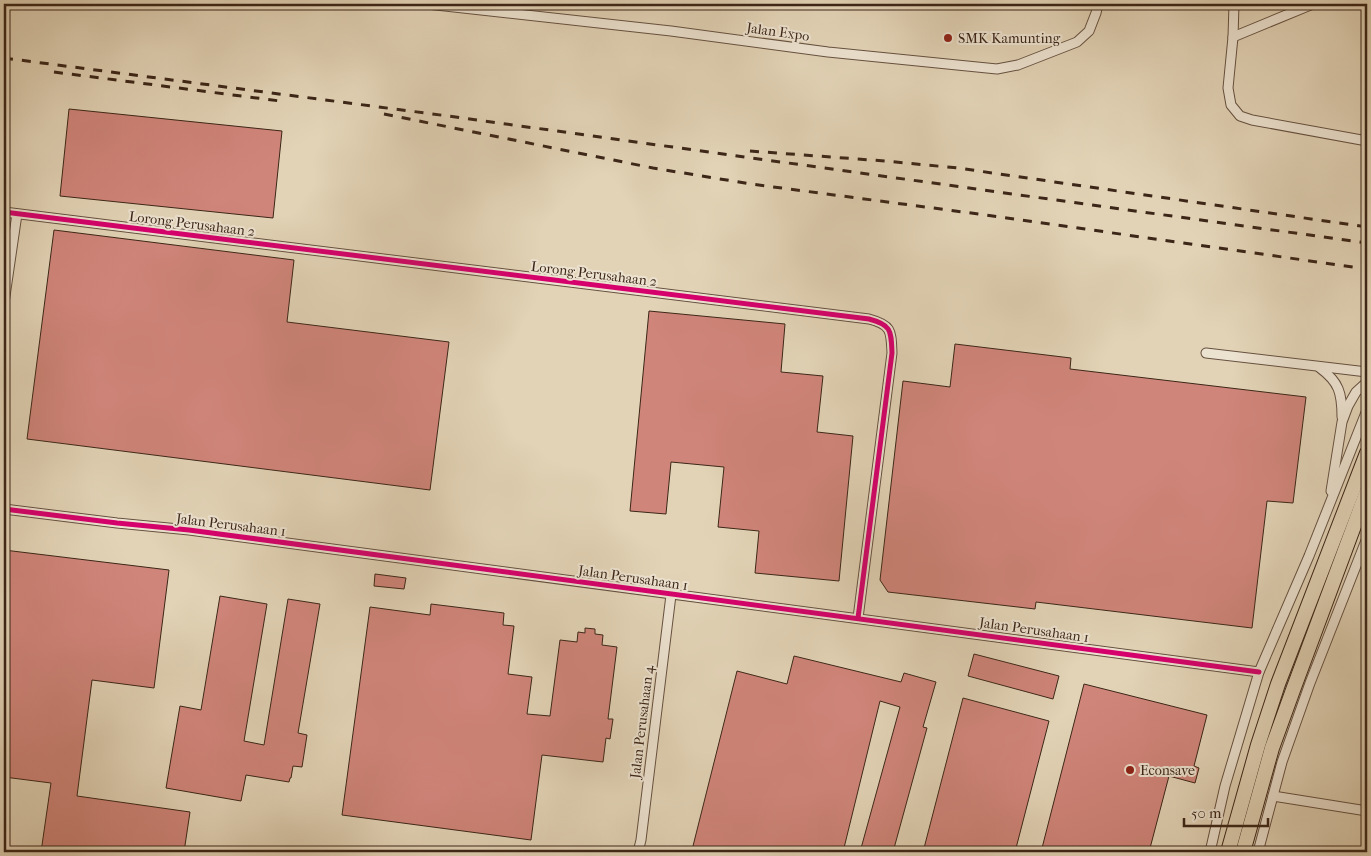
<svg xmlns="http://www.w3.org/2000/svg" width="1371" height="856" font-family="'IM FELL French Canon',serif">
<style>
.building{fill:#d0857a;stroke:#3c2618}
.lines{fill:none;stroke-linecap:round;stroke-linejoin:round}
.minor-casing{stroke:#665140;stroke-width:11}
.primary-casing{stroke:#3c2618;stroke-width:16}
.minor{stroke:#ece2d0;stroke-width:9}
.primary{stroke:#e2d3b6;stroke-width:14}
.rail{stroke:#3c2618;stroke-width:3;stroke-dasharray:9 9;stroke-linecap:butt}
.cycleway-casing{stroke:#ece2d0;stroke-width:8}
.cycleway{stroke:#d6006c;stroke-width:5}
.poi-dot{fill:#8f2418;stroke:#ece2d0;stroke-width:2}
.labels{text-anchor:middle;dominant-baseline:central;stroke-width:4;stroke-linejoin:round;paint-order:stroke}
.street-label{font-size:14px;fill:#3c2618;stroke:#ece2d0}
.poi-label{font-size:14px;fill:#3c2618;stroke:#ece2d0;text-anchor:start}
</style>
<rect width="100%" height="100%" fill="#e2d3b6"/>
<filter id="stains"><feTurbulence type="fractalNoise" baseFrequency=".004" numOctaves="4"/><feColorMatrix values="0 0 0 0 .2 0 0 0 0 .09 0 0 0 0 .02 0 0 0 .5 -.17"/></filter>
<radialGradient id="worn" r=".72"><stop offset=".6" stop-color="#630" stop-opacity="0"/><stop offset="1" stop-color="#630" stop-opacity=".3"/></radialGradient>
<g class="building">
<path d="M69,109L282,131L273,218L60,196Z"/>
<path d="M54,230L294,260L287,322L449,342L430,490L27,439Z"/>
<path d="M649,311L785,324L781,372L823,376L817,432L853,436L839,581L755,573L759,531L718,527L724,467L671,462L666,514L630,511Z"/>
<path d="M955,344L1071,358L1070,369L1306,397L1293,503L1267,501L1252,628L1036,602L1035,609L888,592L880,580L903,381L950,387Z"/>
<path d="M4,550L169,570L154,688L92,680L77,796L190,812L184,852H41L51,783L4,777Z"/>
<path d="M375,574L406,578L404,589L374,586Z"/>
<path d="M220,596L267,604L244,741L264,745L288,599L320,604L298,733L307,735L302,767L293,766L291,778H290L289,782L246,775L241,801L166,788L180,706L201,710Z"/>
<path d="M431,604L504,613L503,625L514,626L508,674L532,677L527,714L550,716L560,640L577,642L578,632L585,633V628L595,629V634L603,635L602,645L617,647L608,719H613L610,739L606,738L603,762L542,755L531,840L342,815L370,607L430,615Z"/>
<path d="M974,654L1059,676L1053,699L968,676Z"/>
<path d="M794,656L901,682L904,673L936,682L923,727L927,728L893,852H860L900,707L880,701L843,852H700L692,850L737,671L787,684Z"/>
<path d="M1084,684L1207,715L1194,766L1199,768L1195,783L1169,776L1149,852H1041Z"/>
<path d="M963,698L1049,721L1015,852H923Z"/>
</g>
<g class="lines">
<defs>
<g id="minor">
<path d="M427,4L671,31L828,52L997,69L1018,65L1077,42L1089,31L1096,13L1098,4"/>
<path d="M1234,4L1233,37L1228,88L1231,105L1240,116L1252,120L1367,141"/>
<path d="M1233,37L1313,4"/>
<path d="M4,212L869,319C892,325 891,331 892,353L858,618"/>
<path d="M4,303L17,214"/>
<path d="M1206,353L1367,372"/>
<path d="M1320,368C1339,382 1342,393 1342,417"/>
<path d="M1331,491L1342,422L1348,406L1356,392L1367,382"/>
<path d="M4,509L117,523L189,530C545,578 902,624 1259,672"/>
<path d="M1273,796L1367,811"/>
<path d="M638,852L641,840L671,595"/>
<path d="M1210,852L1225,786L1259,672L1309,556L1367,410"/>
<path d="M1258,852L1282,762L1310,683L1367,538"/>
</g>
<g id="primary">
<path d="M1228,852L1258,745L1278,684L1367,453"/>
<path d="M1243,852L1272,748L1293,690L1367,491"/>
</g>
</defs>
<use href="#minor" class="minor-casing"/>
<use href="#primary" class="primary-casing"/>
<use href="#minor" class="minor"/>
<use href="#primary" class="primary"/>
<g class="rail">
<path d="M4,58L448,116L1367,243"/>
<path d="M54,72L280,101"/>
<path d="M384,114L653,168L751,184L986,215L1367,269"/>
<path d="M750,151L885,161L958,168L1367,227"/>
</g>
<defs>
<g id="cycleway">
<path d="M4,212L869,319C892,325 891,331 892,353L858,618"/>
<path d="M4,509L117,523L189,530C545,578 902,624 1259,672"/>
</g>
</defs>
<use href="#cycleway" class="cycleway-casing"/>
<use href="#cycleway" class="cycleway"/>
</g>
<g class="poi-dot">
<circle cx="948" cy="38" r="5"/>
<circle cx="1130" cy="770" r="5"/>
</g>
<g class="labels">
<g class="street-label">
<text transform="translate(778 32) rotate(8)">Jalan Expo</text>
<text transform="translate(192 224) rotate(7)">Lorong Perusahaan 2</text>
<text transform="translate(594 274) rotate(7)">Lorong Perusahaan 2</text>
<text transform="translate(231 525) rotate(7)">Jalan Perusahaan 1</text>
<text transform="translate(633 578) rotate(8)">Jalan Perusahaan 1</text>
<text transform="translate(1034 630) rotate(8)">Jalan Perusahaan 1</text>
<text transform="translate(642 722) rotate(-83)">Jalan Perusahaan 4</text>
</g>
<g class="poi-label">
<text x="958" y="38">SMK Kamunting</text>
<text x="1140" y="770">Econsave</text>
</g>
</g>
<rect width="1371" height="856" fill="none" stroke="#e2d3b6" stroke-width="20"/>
<rect x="5" y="5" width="1361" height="846" fill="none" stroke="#3c2618" stroke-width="2.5"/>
<rect x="10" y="10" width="1351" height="836" fill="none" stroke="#3c2618"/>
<path d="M1184 818v8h84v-8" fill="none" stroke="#3c2618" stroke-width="2.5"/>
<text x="1191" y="818" font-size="15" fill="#3c2618" stroke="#ece2d0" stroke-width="4" paint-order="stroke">50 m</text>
<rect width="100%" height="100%" filter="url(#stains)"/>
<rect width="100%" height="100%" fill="url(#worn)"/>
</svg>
